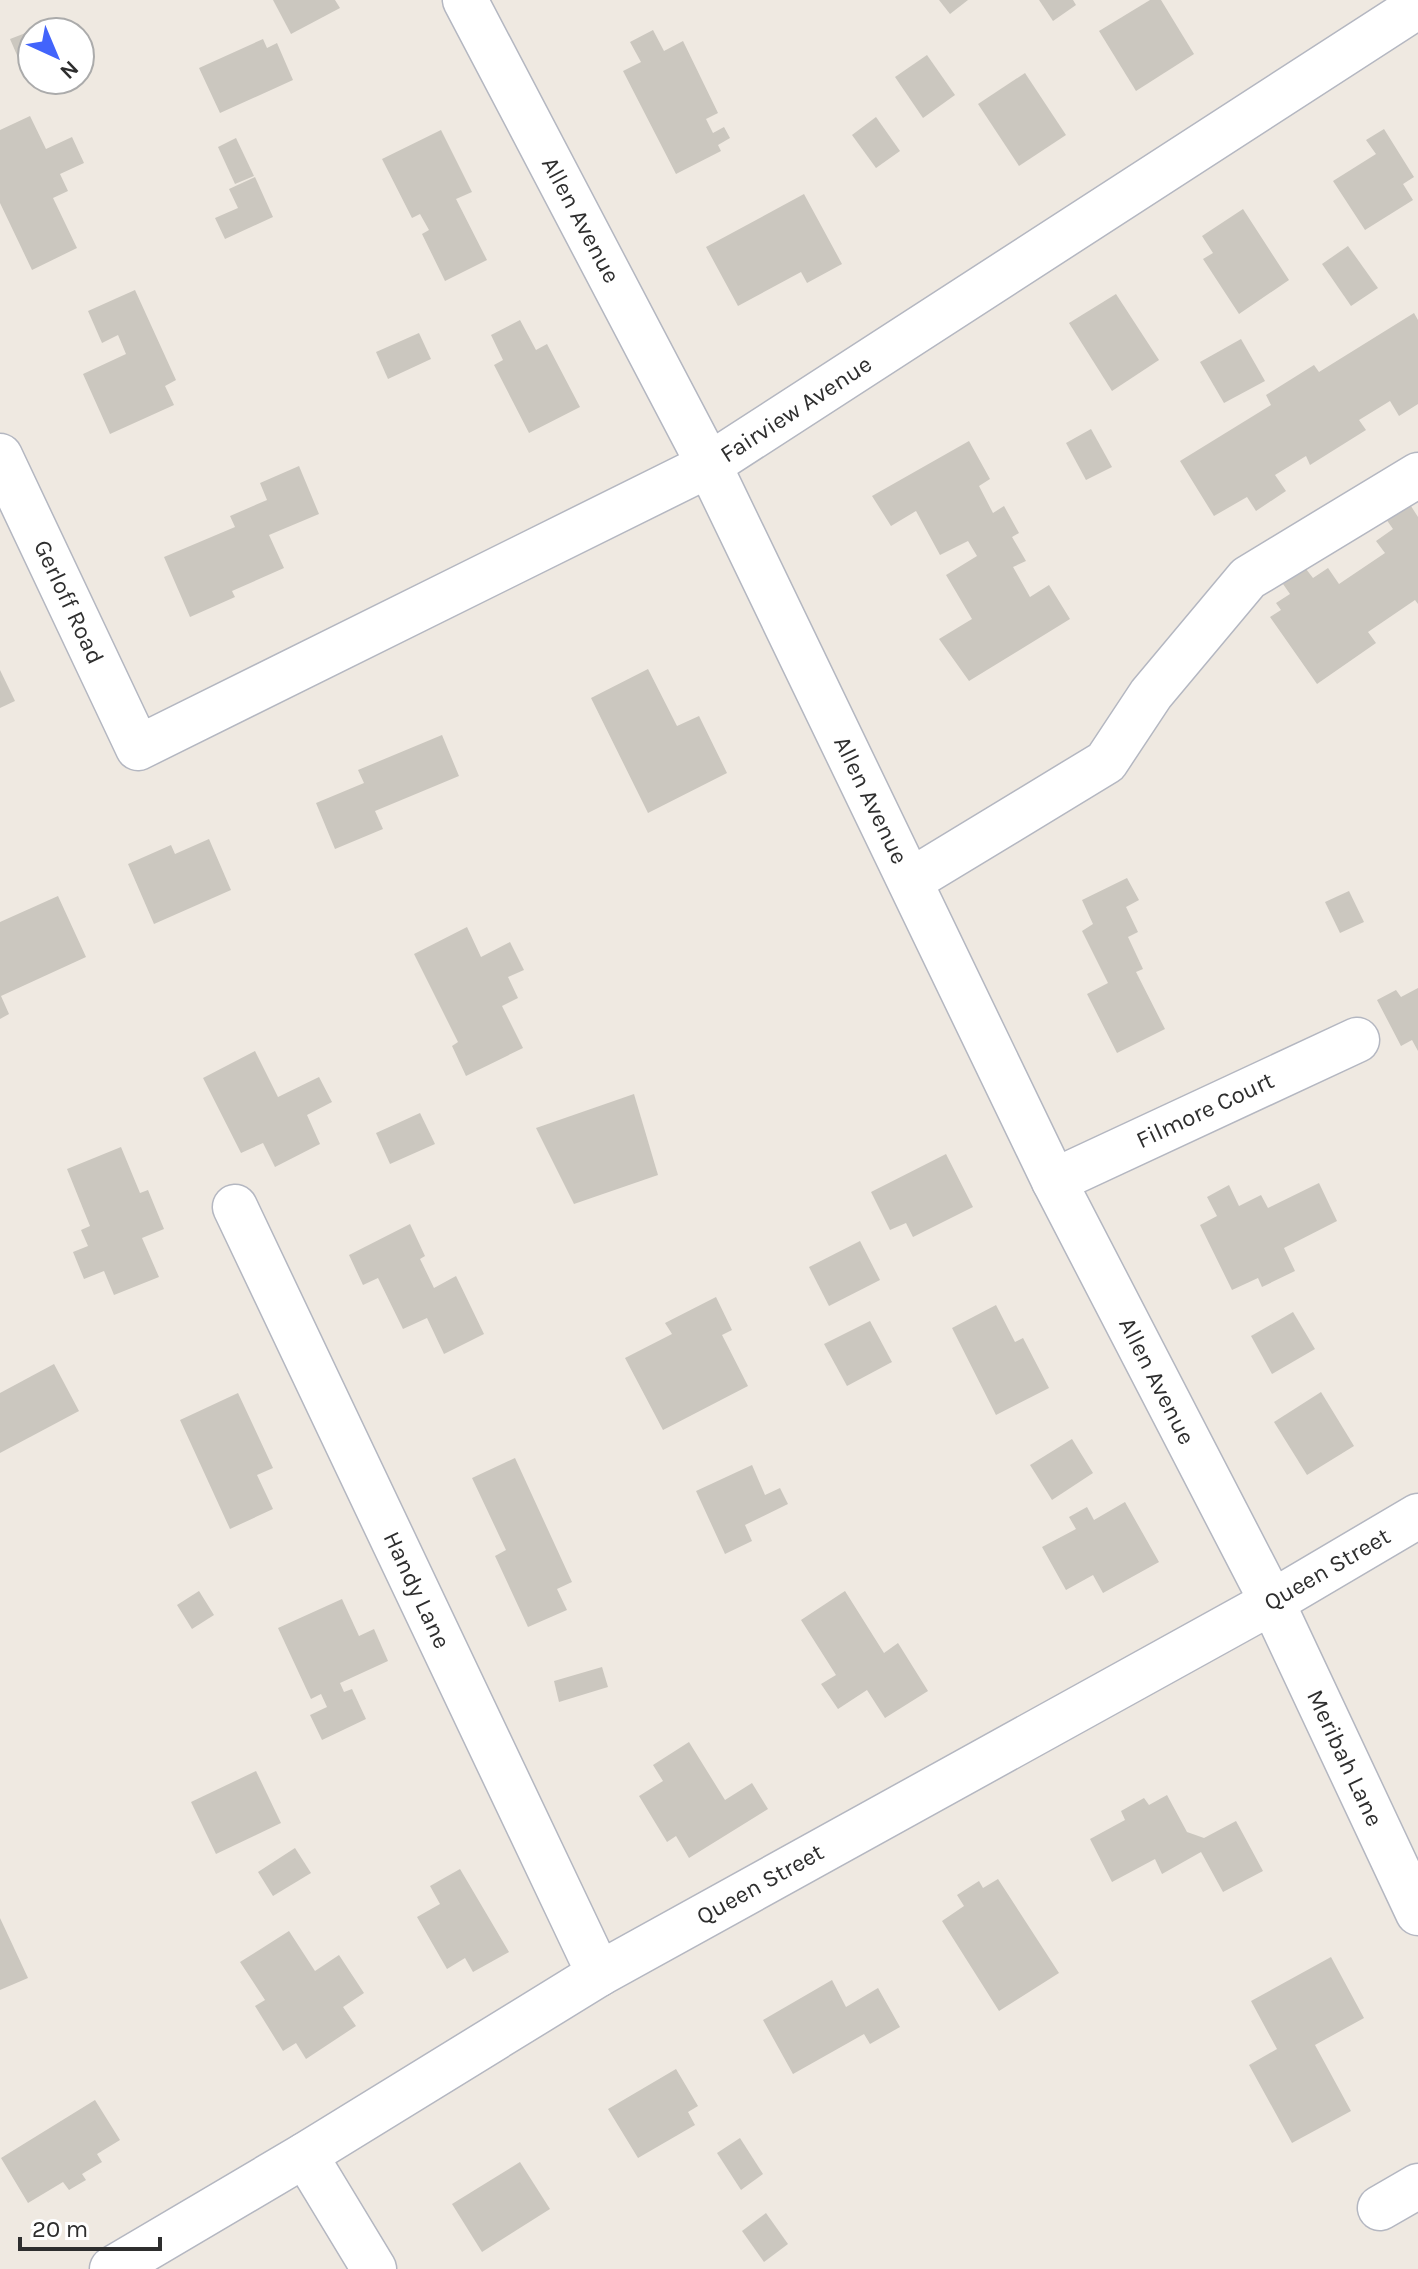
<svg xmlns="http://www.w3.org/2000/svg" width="1418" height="2269" font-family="Karla,sans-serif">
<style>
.building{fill:#cbc7bf}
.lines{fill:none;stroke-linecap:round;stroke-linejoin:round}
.minor-casing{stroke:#b4b7c1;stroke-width:47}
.minor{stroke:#fff;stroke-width:44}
.labels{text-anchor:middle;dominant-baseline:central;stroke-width:6;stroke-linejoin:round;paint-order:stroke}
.street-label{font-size:24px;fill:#2e2e2e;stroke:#fff}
</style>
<rect width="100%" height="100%" fill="#efe9e1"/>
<g class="building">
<path d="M273,0H335L340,8L291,34Z"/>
<path d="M939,0H968L950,14Z"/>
<path d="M1039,0H1073L1076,5L1053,21Z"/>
<path d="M1150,0H1161L1194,54L1136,91L1099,31Z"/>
<path d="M62,19L67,32H32V66L23,69L10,39Z"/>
<path d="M653,30L664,51L683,41L718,113L706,119L713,133L724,127L730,138L718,145L721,151L676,174L623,71L641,62L630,42Z"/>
<path d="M263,39L267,48L277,43L293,80L220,113L199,68Z"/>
<path d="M927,55L955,95L923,118L895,77Z"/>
<path d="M1025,73L1066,135L1019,166L978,104Z"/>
<path d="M30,116L46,149L72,137L84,163L60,174L68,191L53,198L77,248L32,270L0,203V130Z"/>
<path d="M876,117L900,151L876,168L852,135Z"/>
<path d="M1384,129L1414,177L1403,184L1413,200L1365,230L1333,181L1376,154L1366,140Z"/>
<path d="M441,130L472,192L456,199L487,260L445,281L422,234L429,230L420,214L412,218L382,159Z"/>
<path d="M236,138L254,176L235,184L218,147Z"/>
<path d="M255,177L273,217L225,239L215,218L238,208L229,189Z"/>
<path d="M804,194L842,264L807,283L801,272L738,306L706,247Z"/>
<path d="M1243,209L1289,280L1239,314L1203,259L1213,253L1202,236Z"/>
<path d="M1348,246L1378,288L1351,306L1322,264Z"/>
<path d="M135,290L176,380L165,386L174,405L110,434L83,374L126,354L118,335L102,343L88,311Z"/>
<path d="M1116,294L1159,360L1112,391L1069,323Z"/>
<path d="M1414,313L1418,320V404L1399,416L1390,401L1359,420L1366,430L1310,465L1306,456L1275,475L1286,491L1256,511L1247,497L1214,516L1180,461L1271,405L1266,395L1314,365L1319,372Z"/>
<path d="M520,320L536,350L547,344L580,407L529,433L494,365L503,360L491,335Z"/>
<path d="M419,333L431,359L388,379L376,352Z"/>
<path d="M1241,339L1265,381L1224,403L1200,362Z"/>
<path d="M1091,429L1112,467L1086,480L1066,443Z"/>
<path d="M969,441L990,479L979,486L993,513L1004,506L1019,533L1012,537L1026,561L1013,567L1030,597L1049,585L1070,619L969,681L939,639L972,619L946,575L977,556L968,541L940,555L916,511L891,526L872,496Z"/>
<path d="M299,466L319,514L269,535L284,568L232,591L235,597L190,617L164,557L235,527L230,516L267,500L260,483Z"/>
<path d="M1409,503L1418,517V604L1415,600L1368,632L1376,643L1317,684L1270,617L1281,610L1276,603L1290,594L1283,584L1306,569L1313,578L1328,568L1339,584L1385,553L1376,541L1393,529L1386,519Z"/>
<path d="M648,669L677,726L699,716L727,773L648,813L591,698Z"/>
<path d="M0,670L15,701L0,708Z"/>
<path d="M442,735L459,776L375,811L383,829L335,849L316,803L364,783L358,770Z"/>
<path d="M209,839L231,890L154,924L128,864L171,845L175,854Z"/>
<path d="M1127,878L1139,900L1126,907L1138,932L1128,937L1143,969L1136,972L1165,1029L1117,1053L1087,994L1108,983L1082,931L1093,924L1082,900Z"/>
<path d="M1349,891L1364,922L1340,933L1325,902Z"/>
<path d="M58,896L86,957L1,996L9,1014L0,1019V922Z"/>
<path d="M467,927L481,957L510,942L524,970L508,977L518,998L502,1006L523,1048L466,1076L452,1046L458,1042L414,954Z"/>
<path d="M1418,988V1051L1412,1040L1401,1046L1377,1000L1396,990L1401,997Z"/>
<path d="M255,1051L278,1097L319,1077L332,1102L307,1115L320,1144L275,1167L263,1143L241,1153L203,1078Z"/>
<path d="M634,1094L658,1175L574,1204L536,1128Z"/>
<path d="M420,1113L435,1144L390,1164L376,1133Z"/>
<path d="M121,1147L140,1193L148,1190L164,1229L142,1238L159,1277L114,1295L104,1271L84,1279L73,1252L88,1246L81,1230L90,1226L67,1169Z"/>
<path d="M946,1154L973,1207L913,1237L906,1223L890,1230L871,1192Z"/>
<path d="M1319,1183L1337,1221L1284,1248L1295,1271L1262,1287L1258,1278L1232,1290L1200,1225L1217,1216L1207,1197L1229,1185L1239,1206L1261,1195L1268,1208Z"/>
<path d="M410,1224L425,1256L420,1259L434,1288L456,1276L484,1334L444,1354L427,1318L403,1329L378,1278L363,1285L349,1255Z"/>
<path d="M860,1241L880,1280L829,1306L809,1267Z"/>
<path d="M716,1297L732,1330L722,1335L748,1386L663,1430L625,1358L672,1334L665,1323Z"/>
<path d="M996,1305L1015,1342L1023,1338L1049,1388L996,1415L952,1328Z"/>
<path d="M1293,1312L1315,1349L1272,1374L1251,1336Z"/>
<path d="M870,1321L892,1362L847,1386L824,1344Z"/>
<path d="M54,1364L79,1411L0,1453V1393Z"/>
<path d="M1321,1392L1354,1446L1307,1475L1274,1422Z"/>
<path d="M238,1393L273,1468L257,1475L273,1509L230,1529L180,1420Z"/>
<path d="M1072,1439L1093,1473L1052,1500L1030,1465Z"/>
<path d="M515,1458L572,1582L557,1589L567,1610L528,1627L495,1556L506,1550L472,1478Z"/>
<path d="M752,1465L765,1495L780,1488L788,1504L745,1525L752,1541L725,1554L696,1491Z"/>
<path d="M1125,1502L1159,1562L1103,1593L1093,1575L1066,1590L1042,1547L1076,1529L1069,1517L1087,1507L1094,1520Z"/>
<path d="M199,1591L214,1615L192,1629L177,1605Z"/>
<path d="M845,1591L884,1653L898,1643L928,1691L885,1718L867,1690L838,1709L821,1684L836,1675L801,1620Z"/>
<path d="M342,1599L359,1636L374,1629L388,1661L340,1683L344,1692L352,1689L366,1719L322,1740L310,1715L327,1707L321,1694L311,1699L278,1628Z"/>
<path d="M602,1667L608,1687L559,1702L554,1681Z"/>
<path d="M689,1742L725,1800L752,1783L768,1809L689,1858L676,1836L667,1842L639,1796L663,1781L653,1765Z"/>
<path d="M256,1771L281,1823L216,1854L191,1802Z"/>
<path d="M1167,1795L1187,1832L1204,1838L1236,1821L1263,1871L1223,1892L1201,1852L1162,1874L1155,1859L1112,1882L1090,1839L1125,1820L1121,1811L1144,1798L1149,1805Z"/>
<path d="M295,1848L311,1873L273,1896L258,1872Z"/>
<path d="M460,1869L509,1952L473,1972L465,1958L447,1969L417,1917L440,1904L430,1886Z"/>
<path d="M998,1879L1059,1973L999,2011L942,1921L964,1906L957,1895L979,1881L983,1888Z"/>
<path d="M0,1918L28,1978L0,1990Z"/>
<path d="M289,1931L315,1971L339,1955L364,1993L343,2007L356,2026L306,2059L296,2043L283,2051L255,2006L265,2000L240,1962Z"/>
<path d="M1331,1957L1364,2018L1315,2045L1351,2111L1292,2143L1249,2065L1277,2049L1251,2001Z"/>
<path d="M832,1980L846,2007L878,1988L900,2027L870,2044L864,2034L793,2074L763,2020Z"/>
<path d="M676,2069L698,2106L688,2112L695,2125L638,2158L608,2109Z"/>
<path d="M95,2100L120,2140L97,2154L102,2162L82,2174L86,2180L69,2190L63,2182L28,2203L1,2158Z"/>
<path d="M740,2138L763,2174L741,2190L717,2153Z"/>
<path d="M520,2162L550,2209L482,2252L452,2204Z"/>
<path d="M766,2213L788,2244L764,2262L742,2231Z"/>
</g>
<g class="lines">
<defs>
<g id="minor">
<path d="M465,0L709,465L1054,1181L1272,1602L1418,1913"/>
<path d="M0,456L138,748L709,465L1418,6"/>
<path d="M910,881L1106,762L1151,694L1248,578L1418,475"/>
<path d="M1054,1181L1357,1040"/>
<path d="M235,1207L599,1974"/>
<path d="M305,2155L374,2269"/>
<path d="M1380,2208L1418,2186"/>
<path d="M112,2269L305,2155L599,1974L1272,1602L1418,1516"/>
</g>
</defs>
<use href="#minor" class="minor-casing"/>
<use href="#minor" class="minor"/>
</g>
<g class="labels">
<g class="street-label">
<text transform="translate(581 220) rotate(62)">Allen Avenue</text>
<text transform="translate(796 409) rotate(-33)">Fairview Avenue</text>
<text transform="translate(69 602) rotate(65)">Gerloff Road</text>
<text transform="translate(871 800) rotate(64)">Allen Avenue</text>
<text transform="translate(1205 1110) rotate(-25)">Filmore Court</text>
<text transform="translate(1157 1381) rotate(63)">Allen Avenue</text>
<text transform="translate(1327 1569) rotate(-30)">Queen Street</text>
<text transform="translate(417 1590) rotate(65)">Handy Lane</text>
<text transform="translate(1345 1758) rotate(65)">Meribah Lane</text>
<text transform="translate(760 1884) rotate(-29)">Queen Street</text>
</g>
</g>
<g transform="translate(56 56) rotate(136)"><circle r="38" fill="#ffffff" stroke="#ababab" stroke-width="2"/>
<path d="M0-6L14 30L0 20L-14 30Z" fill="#4264fb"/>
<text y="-12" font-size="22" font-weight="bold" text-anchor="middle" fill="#2e2e2e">N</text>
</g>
<path d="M20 2237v12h140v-12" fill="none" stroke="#2e2e2e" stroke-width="4"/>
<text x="32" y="2237" font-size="24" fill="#2e2e2e" stroke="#ffffff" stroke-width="6" paint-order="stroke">20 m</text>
</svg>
